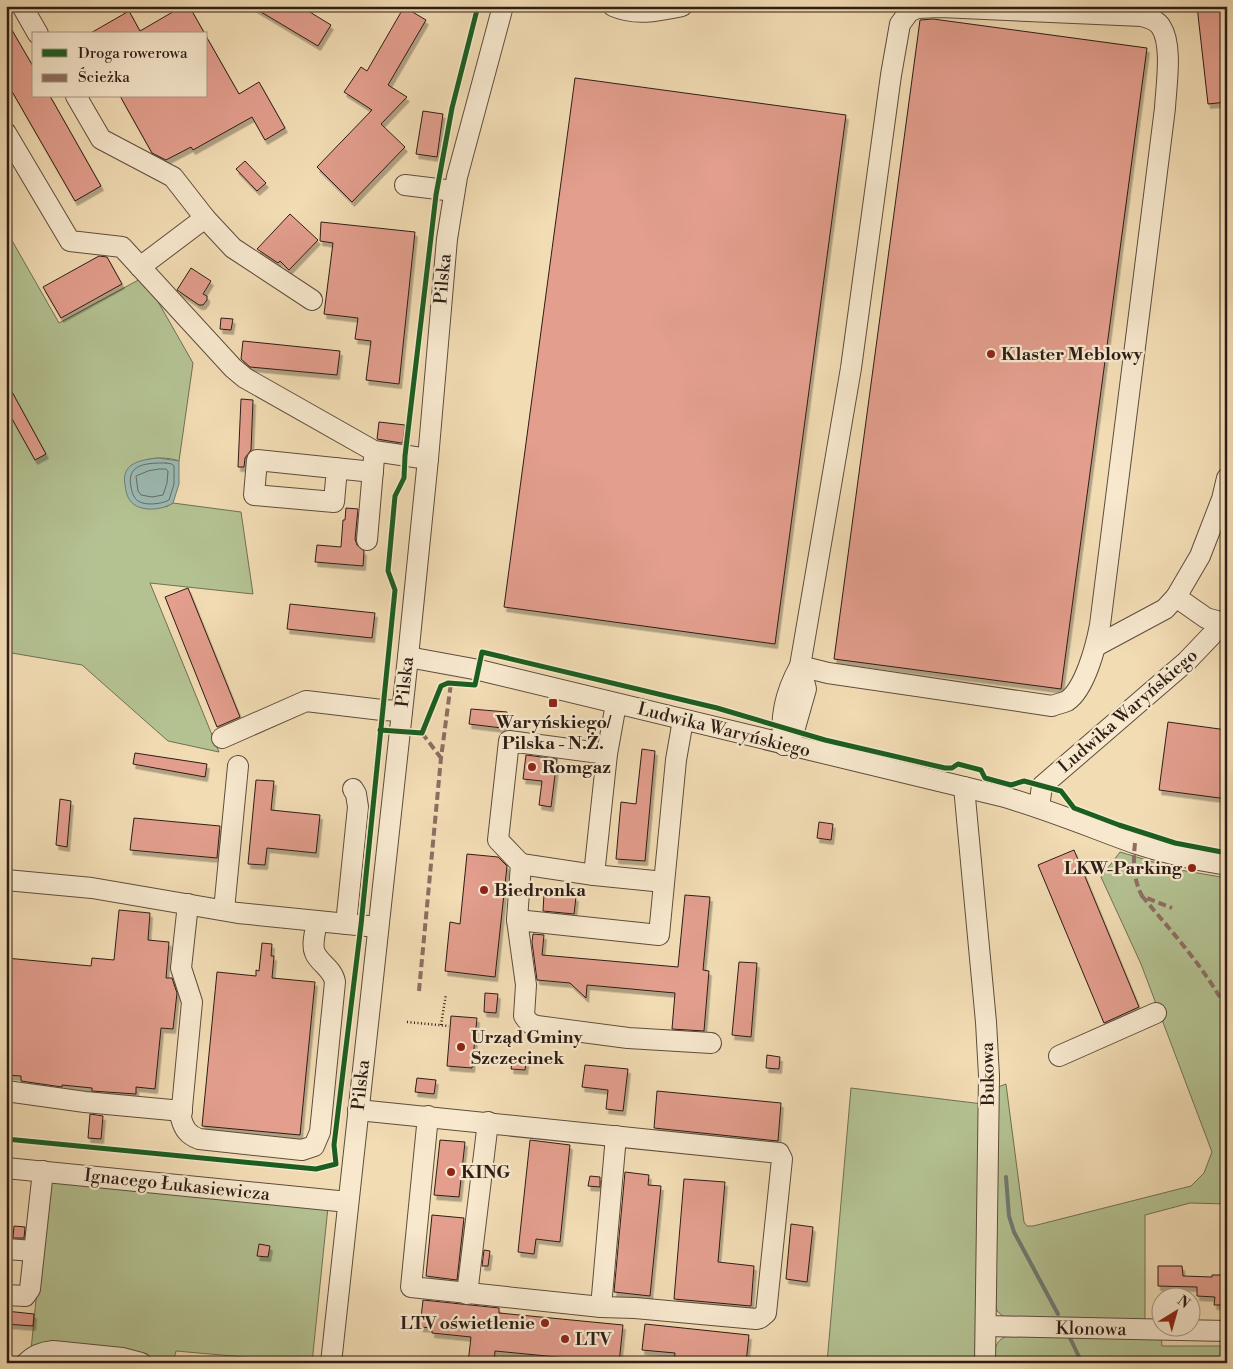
<svg xmlns="http://www.w3.org/2000/svg" width="1233" height="1369" font-family="'Libre Bodoni',serif">
<style>
.green{fill:#b4c292;stroke:#707054}
.water{fill:#9cbab3;stroke:#707b74}
.lines{fill:none;stroke-linecap:round;stroke-linejoin:round}
.shore{stroke:#646c64;stroke-width:1}
.stream{stroke:#707b74;stroke-width:4}
.building{fill:#e39e8d;stroke:#2d1d15;filter:url(#shadow)}
.minor-casing{stroke:#5e4d3d;stroke-width:22}
.path{stroke:#2d1d15;stroke-width:2.5;stroke-dasharray:1 2.5;stroke-linecap:butt}
.minor{stroke:#f7e8ce;stroke-width:20}
.quiet{stroke:#8d6e63;stroke-width:4;stroke-dasharray:8 4;stroke-linecap:butt}
.cycleway-casing{stroke:#f7e8ce;stroke-width:8}
.cycleway{stroke:#1b5e20;stroke-width:5}
.poi-dot{fill:#8f2418;stroke:#f7e8ce;stroke-width:2}
.labels{text-anchor:middle;dominant-baseline:central;stroke-width:4.5;stroke-linejoin:round;paint-order:stroke}
.street-label{font-size:18px;fill:#2d1d15;stroke:#f7e8ce}
.poi-label{font-size:18px;font-weight:bold;fill:#2d1d15;stroke:#f7e8ce;text-anchor:start}
</style>
<defs>
<filter id="shadow"><feDropShadow dx="2.5" dy="4.5" stdDeviation="0" flood-color="#0004"/></filter>
</defs>
<rect width="100%" height="100%" fill="#f2dcb4"/>
<filter id="stains"><feTurbulence type="fractalNoise" baseFrequency=".004" numOctaves="4"/><feColorMatrix values="0 0 0 0 .2 0 0 0 0 .09 0 0 0 0 .02 0 0 0 .5 -.17"/></filter>
<radialGradient id="worn" r=".72"><stop offset=".6" stop-color="#630" stop-opacity="0"/><stop offset="1" stop-color="#630" stop-opacity=".3"/></radialGradient>
<g class="green">
<path d="M6,230L59,323L144,277L193,363L179,461C162,455 139,458 126,471L166,507L173,503L241,512L253,594L150,583L219,752L168,741L82,665L6,652Z"/>
<path d="M1120,852L1180,870L1227,878V1204L1190,1203L1145,1215V1321L1004,1317L997,1311L995,1303L998,1087L1006,1084L1024,1222L1027,1226H1033L1191,1186L1204,1173L1212,1152L1141,964L1101,877Z"/>
<path d="M851,1088L983,1104L979,1363H827Z"/>
<path d="M48,1179L328,1207L312,1363L176,1351L173,1363H154L144,1356L31,1350Z"/>
<path d="M1161,1335L1162,1346H1227V1363H994C995,1350 994,1341 1007,1336Z"/>
</g>
<path class="water" d="M158,458L179,461V484L173,503C161,511 135,513 128,497C126,494 126,489 125,485C121,463 140,460 158,458Z"/>
<g class="lines">
<g class="shore">
<path d="M166,463L172,464L174,466V484L169,500C162,504 145,506 138,501C133,497 132,492 131,487C126,463 148,463 166,463Z"/>
<path d="M159,469H166L168,471L167,483L163,495L152,497L141,495L138,491L136,476L148,471Z"/>
</g>
<g class="stream">
<path d="M1006,1177L1009,1216L1014,1232L1058,1314"/>
<path d="M1069,1336L1082,1363"/>
</g>
</g>
<g class="building">
<path d="M183,6H189L205,34H89L129,11L140,31Z"/>
<path d="M251,6H300L331,25L318,46Z"/>
<path d="M1197,6H1227V102L1208,104Z"/>
<path d="M404,7L426,20L388,85L407,97L381,124L405,147L352,202L317,167L372,110L344,92L361,67L367,71Z"/>
<path d="M933,19L1147,48L1061,689L834,659L920,20Z"/>
<path d="M6,20L34,68V96H50L101,186L75,201L6,81Z"/>
<path d="M206,36L239,94L259,82L285,128L265,140L252,117L193,150L191,147L166,160L152,153L120,96H206Z"/>
<path d="M575,78L846,115L775,644L504,607Z"/>
<path d="M423,111L443,114L437,157L416,154Z"/>
<path d="M245,161L266,183L257,191L236,169Z"/>
<path d="M290,214L318,240L289,270L280,261L278,263L257,249Z"/>
<path d="M321,222L415,232L399,384L366,380L371,341L355,339L358,318L324,314L333,243L320,241Z"/>
<path d="M99,256L107,257L122,284L61,318L43,287Z"/>
<path d="M191,268L211,281L203,294L207,296V300L203,305H199L177,290Z"/>
<path d="M221,318L233,319L231,330L220,329Z"/>
<path d="M243,341L340,351L337,375L250,367L241,359Z"/>
<path d="M6,381L46,454L35,460L6,408Z"/>
<path d="M241,399L253,400L251,450L245,458L244,467H238Z"/>
<path d="M379,422L405,425L403,442L401,443L377,439Z"/>
<path d="M346,508L358,509L355,539L357,545L364,551L363,566L315,562L317,545L341,547L343,520H345Z"/>
<path d="M188,588L240,717L217,727L165,597Z"/>
<path d="M290,604L375,613L372,638L287,629Z"/>
<path d="M471,709L507,712L506,726L502,728L469,724Z"/>
<path d="M1168,722L1227,730V799L1159,790Z"/>
<path d="M642,749L655,751L645,861L616,859L621,802L636,804Z"/>
<path d="M135,753L207,764L205,777L133,764Z"/>
<path d="M526,755L557,759L551,807L539,805L542,781L523,779Z"/>
<path d="M256,780L274,781L271,810L320,815L316,853L267,848L265,865L248,864Z"/>
<path d="M60,799L71,801L67,847L56,845Z"/>
<path d="M134,818L220,826L217,858L130,850Z"/>
<path d="M819,822L833,824L831,840L817,838Z"/>
<path d="M1074,850L1139,1007L1104,1023L1038,865Z"/>
<path d="M467,854L498,857L507,866L495,977L445,971L450,922L460,924Z"/>
<path d="M544,894L576,897L574,914L543,911Z"/>
<path d="M685,895L710,897L703,970L709,971L704,1031L672,1029L675,993L587,985L586,998L570,983L537,980L532,942L533,934L544,935L542,955L678,967Z"/>
<path d="M119,910L150,913L148,940L169,942L166,978H172L177,993L173,1029L161,1028L155,1089L136,1087V1094L92,1091V1088L62,1085V1087L21,1081V1076L6,1075V958L91,966L92,958L114,960Z"/>
<path d="M262,943L272,944L271,956H274L272,978L315,982L300,1135L202,1126L217,972L256,976V970L259,971Z"/>
<path d="M739,962L757,963L751,1037L732,1035Z"/>
<path d="M485,993L498,994L496,1013L484,1012Z"/>
<path d="M451,1016L477,1018L472,1068L447,1066Z"/>
<path d="M767,1055L780,1057L779,1069L766,1068Z"/>
<path d="M513,1057L527,1058L525,1070L511,1069Z"/>
<path d="M585,1065L628,1069L623,1111L606,1109L608,1090L582,1087Z"/>
<path d="M417,1078L436,1080L434,1094L415,1092Z"/>
<path d="M657,1091L781,1103L778,1141L654,1128Z"/>
<path d="M90,1114L103,1116L101,1139L88,1138Z"/>
<path d="M440,1140L465,1142L459,1197L434,1195Z"/>
<path d="M530,1140L570,1145L560,1242L536,1239L534,1254L518,1252Z"/>
<path d="M625,1172L649,1175L648,1185L661,1186L650,1296L614,1292Z"/>
<path d="M590,1176L600,1177V1187L588,1186Z"/>
<path d="M684,1179L725,1182L718,1262L754,1266L751,1306L674,1299Z"/>
<path d="M432,1215L464,1218L457,1280L426,1276Z"/>
<path d="M791,1224L813,1227L807,1282L786,1279Z"/>
<path d="M14,1226L25,1227L24,1238H13Z"/>
<path d="M259,1244L270,1246L268,1257L257,1256Z"/>
<path d="M484,1250L490,1251L488,1266H482Z"/>
<path d="M1158,1266H1182L1183,1276L1212,1277V1275H1224L1223,1287H1227V1305H1214L1215,1297L1197,1296V1287L1158,1286Z"/>
<path d="M423,1300L499,1308V1313L623,1325L619,1363L495,1351L494,1363H468L471,1337L432,1333V1328L420,1327Z"/>
<path d="M6,1311L34,1314L33,1326L6,1324Z"/>
<path d="M645,1324L749,1335L746,1363H674L675,1353L642,1350Z"/>
</g>
<g class="lines">
<defs>
<g id="minor">
<path d="M22,6L38,34"/>
<path d="M613,6C636,16 658,11 682,6"/>
<path d="M940,7L1142,16C1149,18 1157,20 1161,27C1173,45 1166,87 1165,108L1100,625C1096,646 1085,689 1067,701C1063,703 1056,704 1052,706L828,673L800,666L851,368L891,75L900,24L909,12L917,8Z"/>
<path d="M76,96L101,139L173,177L205,218L140,267"/>
<path d="M6,133L70,241L122,247L233,368L245,378L374,451L428,459"/>
<path d="M405,185L454,191"/>
<path d="M205,218L233,248L312,300"/>
<path d="M337,468L334,502L254,495L257,460L373,472"/>
<path d="M367,540L374,458"/>
<path d="M1176,597L1206,618L1224,623"/>
<path d="M1096,646L1165,609L1176,597L1200,556L1222,499L1227,478"/>
<path d="M408,657L479,670L1001,796C1047,809 1090,827 1134,843C1164,853 1196,860 1227,865"/>
<path d="M222,738L306,701L382,710L402,711"/>
<path d="M784,745L794,731L806,689L800,666"/>
<path d="M784,745C779,717 786,691 800,666"/>
<path d="M607,754L509,741L498,840L521,864L517,920L526,985L524,1016L527,1020L531,1024L537,1026L628,1038L711,1043"/>
<path d="M964,787L986,1022L989,1076L985,1363"/>
<path d="M1039,807L1042,786L1187,661L1227,619"/>
<path d="M521,864L594,875L664,882"/>
<path d="M594,875L607,754L616,704"/>
<path d="M6,880L92,888L238,913L377,927"/>
<path d="M188,904L181,968L192,1002L181,1118C184,1129 188,1135 199,1139L302,1150L314,1146L320,1132L335,982C333,969 320,964 315,953C311,944 316,930 317,921"/>
<path d="M224,910L238,766"/>
<path d="M517,920L659,935L676,760L683,720"/>
<path d="M346,924L358,807L356,794L353,789"/>
<path d="M1059,1056L1156,1013"/>
<path d="M6,1091L85,1102L182,1111"/>
<path d="M358,1110L779,1153L782,1159L766,1313L760,1318L756,1319L635,1308L601,1307L411,1287L428,1116"/>
<path d="M6,1168L348,1202"/>
<path d="M6,1249L34,1251"/>
<path d="M467,1294L488,1122"/>
<path d="M6,1295L25,1296L30,1289L43,1171"/>
<path d="M601,1307L616,1136"/>
<path d="M986,1326L1227,1331"/>
<path d="M26,1363C34,1355 42,1352 53,1351L122,1358L141,1363"/>
<path d="M331,1363L408,657L428,459L447,239L457,177L503,6"/>
</g>
</defs>
<use href="#minor" class="minor-casing"/>
<g class="path">
<path d="M407,1022L449,1026"/>
<path d="M441,1025L446,994"/>
</g>
<use href="#minor" class="minor"/>
<g class="quiet">
<path d="M422,733L441,758"/>
<path d="M1135,843C1133,863 1133,878 1142,896L1172,908"/>
<path d="M1142,896C1172,932 1205,968 1227,1010"/>
<path d="M419,991L441,758L451,683"/>
</g>
<defs>
<g id="cycleway">
<path d="M380,730L422,733L441,686L448,683L475,685L482,652L717,708L825,740L945,768H952L958,764L981,770L985,778L1011,785L1024,781L1061,791L1074,808L1119,825L1175,843L1227,853"/>
<path d="M6,1139L316,1169L336,1164L334,1145L361,925L395,590L388,571L395,496L404,478L405,456L436,195L452,108L478,6"/>
</g>
</defs>
<use href="#cycleway" class="cycleway-casing"/>
<use href="#cycleway" class="cycleway"/>
</g>
<g class="poi-dot">
<circle cx="991" cy="354" r="5"/>
<rect x="548" y="698" width="10" height="10" rx="2.5"/>
<circle cx="532" cy="767" r="5"/>
<circle cx="1192" cy="868" r="5"/>
<circle cx="484" cy="890" r="5"/>
<circle cx="461" cy="1047" r="5"/>
<circle cx="451" cy="1172" r="5"/>
<circle cx="545" cy="1323" r="5"/>
<circle cx="565" cy="1339" r="5"/>
</g>
<g class="labels">
<g class="street-label">
<text transform="translate(443 279) rotate(-85)">Pilska</text>
<text transform="translate(405 682) rotate(-84)">Pilska</text>
<text transform="translate(1128 711) rotate(-41)">Ludwika Waryńskiego</text>
<text transform="translate(724 730) rotate(14)">Ludwika Waryńskiego</text>
<text transform="translate(988 1074) rotate(-91)">Bukowa</text>
<text transform="translate(361 1085) rotate(-84)">Pilska</text>
<text transform="translate(177 1185) rotate(6)">Ignacego Łukasiewicza</text>
<text transform="translate(1091 1329) rotate(1)">Klonowa</text>
</g>
<g class="poi-label">
<text x="1001" y="354">Klaster Meblowy</text>
<text x="553" y="722" text-anchor="middle">Waryńskiego/<tspan x="553" dy="21">Pilska - N.Ż.</tspan></text>
<text x="542" y="767">Romgaz</text>
<text x="1182" y="868" text-anchor="end">LKW-Parking</text>
<text x="494" y="890">Biedronka</text>
<text x="471" y="1037">Urząd Gminy<tspan x="471" dy="21">Szczecinek</tspan></text>
<text x="461" y="1172">KING</text>
<text x="535" y="1323" text-anchor="end">LTV oświetlenie</text>
<text x="575" y="1339">LTV</text>
</g>
</g>
<rect width="1233" height="1369" fill="none" stroke="#f2dcb4" stroke-width="25"/>
<rect x="8" y="8" width="1218" height="1354" fill="none" stroke="#2d1d15" stroke-width="2.5"/>
<rect x="12" y="12" width="1208" height="1344" fill="none" stroke="#2d1d15"/>
<rect x="32" y="32" width="175" height="65" fill="#f7e8ce" stroke="#a69784"/>
<rect x="42" y="49" width="25" height="8" fill="#1b5e20" stroke="#a69784"/>
<text x="78" y="58" font-size="15" fill="#2d1d15">Droga rowerowa</text>
<rect x="42" y="74" width="25" height="8" fill="#8d6e63" stroke="#a69784"/>
<text x="78" y="82" font-size="15" fill="#2d1d15">Ścieżka</text>
<g transform="translate(1176 1312) rotate(37)"><circle r="24" fill="#f7e8ce" stroke="#a69784"/>
<path d="M0-4L9 19L0 12L-9 19Z" fill="#8f2418"/>
<text y="-8" font-size="14" font-weight="bold" text-anchor="middle" fill="#2d1d15">N</text>
</g>
<rect width="100%" height="100%" filter="url(#stains)"/>
<rect width="100%" height="100%" fill="url(#worn)"/>
</svg>
